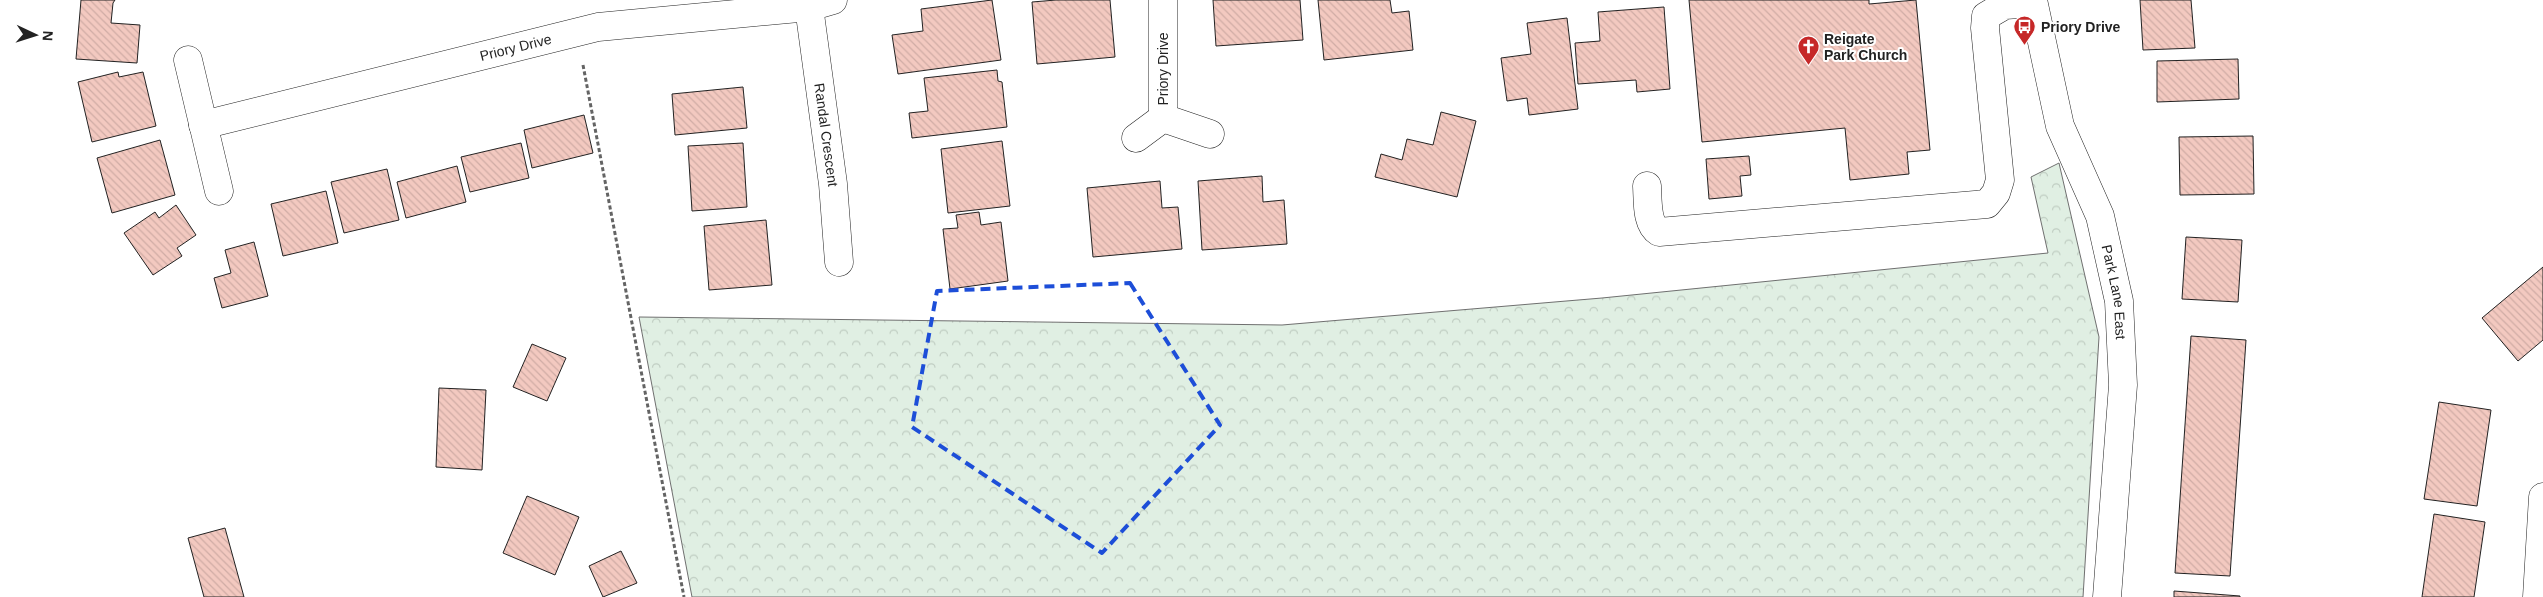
<svg xmlns="http://www.w3.org/2000/svg" width="2543" height="597" font-family="Helvetica,sans-serif">
<style>
.forest{fill:url(#forest-crowns);stroke:#6f6f6f}
.building{fill:url(#building-back-hatch);stroke:#222}
.lines{fill:none;stroke-linecap:round;stroke-linejoin:round}
.minor-casing{stroke:#222;stroke-width:29}
.path{stroke:#646464;stroke-width:3;stroke-dasharray:4 2.5;stroke-linecap:butt}
.minor{stroke:#fff;stroke-width:28}
.marked{fill:none;stroke:#1d4ed8;stroke-width:4;stroke-dasharray:10 6;stroke-linejoin:round}
.labels{text-anchor:middle;dominant-baseline:central;stroke-width:4;stroke-linejoin:round;paint-order:stroke}
.poi-label{font-size:14px;font-weight:bold;fill:#222;stroke:#fff;text-anchor:start}
.street-label{font-size:14px;fill:#222;stroke:#fff}
</style>
<defs>
<pattern id="forest-crowns" width="20" height="18" patternUnits="userSpaceOnUse" patternTransform="scale(1.25)"><rect width="20" height="18" fill="#e0efe3"/><path d="M2 6a3 3 0 1 1 6 0M12 15a3 3 0 1 1 6 0" fill="none" stroke="#c0cdc2"/></pattern>
<pattern id="building-back-hatch" width="6" height="6" patternUnits="userSpaceOnUse" patternTransform="scale(1.25)"><rect width="6" height="6" fill="#f3c9c0"/><path d="M-1 5l2 2M0 0l6 6M5-1l2 2" fill="none" stroke="#d0aca5"/></pattern>
</defs>
<rect width="100%" height="100%" fill="#fff"/>
<path class="forest" d="M2059,163L2099,337L2083,597H692L639,317L1282,325L1602,298L2048,253L2031,177Z"/>
<g class="building">
<path d="M81,0H115L113,3L111,23L140,25L137,63L76,59Z"/>
<path d="M992,0L1001,60L898,74L892,35L923,31L921,9Z"/>
<path d="M1056,0H1110L1115,57L1037,64L1032,2Z"/>
<path d="M1213,0H1300L1303,40L1216,46Z"/>
<path d="M1318,0H1390L1392,13L1409,11L1413,50L1324,60Z"/>
<path d="M1689,0H1869V4L1916,0L1930,150L1907,152L1909,174L1850,180L1845,128L1702,142Z"/>
<path d="M2140,0H2191L2195,48L2143,50Z"/>
<path d="M1664,7L1670,89L1637,92L1636,80L1578,84L1575,43L1600,41L1598,12Z"/>
<path d="M1567,18L1578,109L1529,115L1527,98L1507,101L1501,58L1531,54L1527,23Z"/>
<path d="M2238,59L2239,99L2157,102V61Z"/>
<path d="M997,70L998,81L1002,82L1007,127L912,138L909,113L928,111L924,78Z"/>
<path d="M118,72L119,77L143,72L156,126L92,142L78,82Z"/>
<path d="M743,87L747,128L675,135L672,94Z"/>
<path d="M1441,112L1476,121L1457,197L1375,177L1381,154L1402,160L1407,139L1433,145Z"/>
<path d="M584,115L593,153L532,168L524,130Z"/>
<path d="M2253,136L2254,194L2180,195L2179,137Z"/>
<path d="M160,140L175,195L112,213L97,158Z"/>
<path d="M1002,141L1010,206L948,213L941,149Z"/>
<path d="M521,143L529,178L470,192L461,157Z"/>
<path d="M743,143L747,207L692,211L688,146Z"/>
<path d="M1749,156L1751,175L1740,176L1742,196L1709,199L1706,159Z"/>
<path d="M457,166L466,202L406,218L397,182Z"/>
<path d="M387,169L399,220L344,233L331,182Z"/>
<path d="M1262,176L1263,202L1284,200L1287,244L1202,250L1198,181Z"/>
<path d="M1160,181L1162,208L1178,207L1182,249L1093,257L1087,188Z"/>
<path d="M326,191L338,243L283,256L271,204Z"/>
<path d="M176,205L196,235L177,248L182,256L153,275L124,233L155,212L159,218Z"/>
<path d="M979,212L981,225L1001,222L1008,281L950,289L943,229L958,228L956,215Z"/>
<path d="M766,220L772,285L709,290L704,226Z"/>
<path d="M2186,237L2242,240L2238,302L2182,299Z"/>
<path d="M254,242L268,296L222,308L214,278L231,273L225,250Z"/>
<path d="M2543,267V340L2518,361L2482,318Z"/>
<path d="M2191,336L2246,340L2230,576L2175,573Z"/>
<path d="M532,344L566,358L547,401L513,387Z"/>
<path d="M439,388L486,390L482,470L436,467Z"/>
<path d="M2439,402L2491,410L2477,506L2424,499Z"/>
<path d="M527,496L579,517L555,575L503,553Z"/>
<path d="M2434,514L2485,522L2474,597H2422Z"/>
<path d="M225,528L244,597H204L188,538Z"/>
<path d="M621,551L637,583L603,597L589,566Z"/>
<path d="M2174,591L2240,596V597H2174Z"/>
</g>
<g class="lines">
<defs>
<g id="minor">
<path d="M1163,0V118L1210,134"/>
<path id="s1" d="M2033,0L2060,126L2100,216L2119,301L2123,385L2107,597"/>
<path id="s2" d="M809,7L833,184L839,262"/>
<path d="M188,60L219,191"/>
<path id="s3" d="M203,125L598,27L809,7L833,0"/>
<path d="M1136,138L1163,118"/>
<path d="M1647,186C1648,201 1646,224 1659,232L1987,204L1996,193L2000,180L1985,28L1986,16L2005,5L2033,3"/>
<path d="M2537,597L2543,497"/>
</g>
</defs>
<use href="#minor" class="minor-casing"/>
<path class="path" d="M583,65L684,597"/>
<use href="#minor" class="minor"/>
</g>
<path class="marked" d="M1130,283L1220,425L1102,553L912,427L937,291Z"/>
<defs>
<symbol id="bus-pin" viewBox="-11 -11 22 30"><path d="M0 17L-7.5 6A9.5 9.5 0 1 1 7.5 6Z" fill="#c62828" stroke="#fff"/><path d="M-5-6H5V4H4V6H2V4H-2V6H-4V4H-5ZM-3.5-4V0h7V-4ZM-3.5 1.2v1.5H-2V1.2ZM2 1.2v1.5H3.5V1.2Z" fill="#fff"/></symbol>
<symbol id="church-pin" viewBox="-11 -11 22 30"><path d="M0 17L-7.5 6A9.5 9.5 0 1 1 7.5 6Z" fill="#c62828" stroke="#fff"/><path d="M-1.2-6h2.4v3.5h3.3v2.4h-3.3V6h-2.4V-.1h-3.3v-2.4h3.3Z" fill="#fff"/></symbol>
</defs>
<g fill-rule="evenodd">
<use href="#bus-pin" x="2012" y="14" width="25" height="34"/>
<use href="#church-pin" x="1796" y="34" width="25" height="34"/>
</g>
<g class="labels">
<g class="poi-label">
<text x="2041" y="27">Priory Drive</text>
<text x="1824" y="39">Reigate<tspan x="1824" dy="16">Park Church</tspan></text>
</g>
<g class="street-label">
<text stroke="none"><textPath href="#s3" startOffset="322">Priory Drive</textPath></text>
<text transform="translate(1163 69) rotate(-90)">Priory Drive</text>
<text stroke="none"><textPath href="#s2" startOffset="129">Randal Crescent</textPath></text>
<text stroke="none"><textPath href="#s1" startOffset="305">Park Lane East</textPath></text>
</g>
</g>
<g transform="translate(35 35) rotate(94)" stroke="#ffffff" stroke-width="4" paint-order="stroke">
<path d="M0-4L9 19L0 12L-9 19Z" fill="#222222"/>
<text y="-8" font-size="14" font-weight="bold" text-anchor="middle" fill="#222222">N</text>
</g>
</svg>
